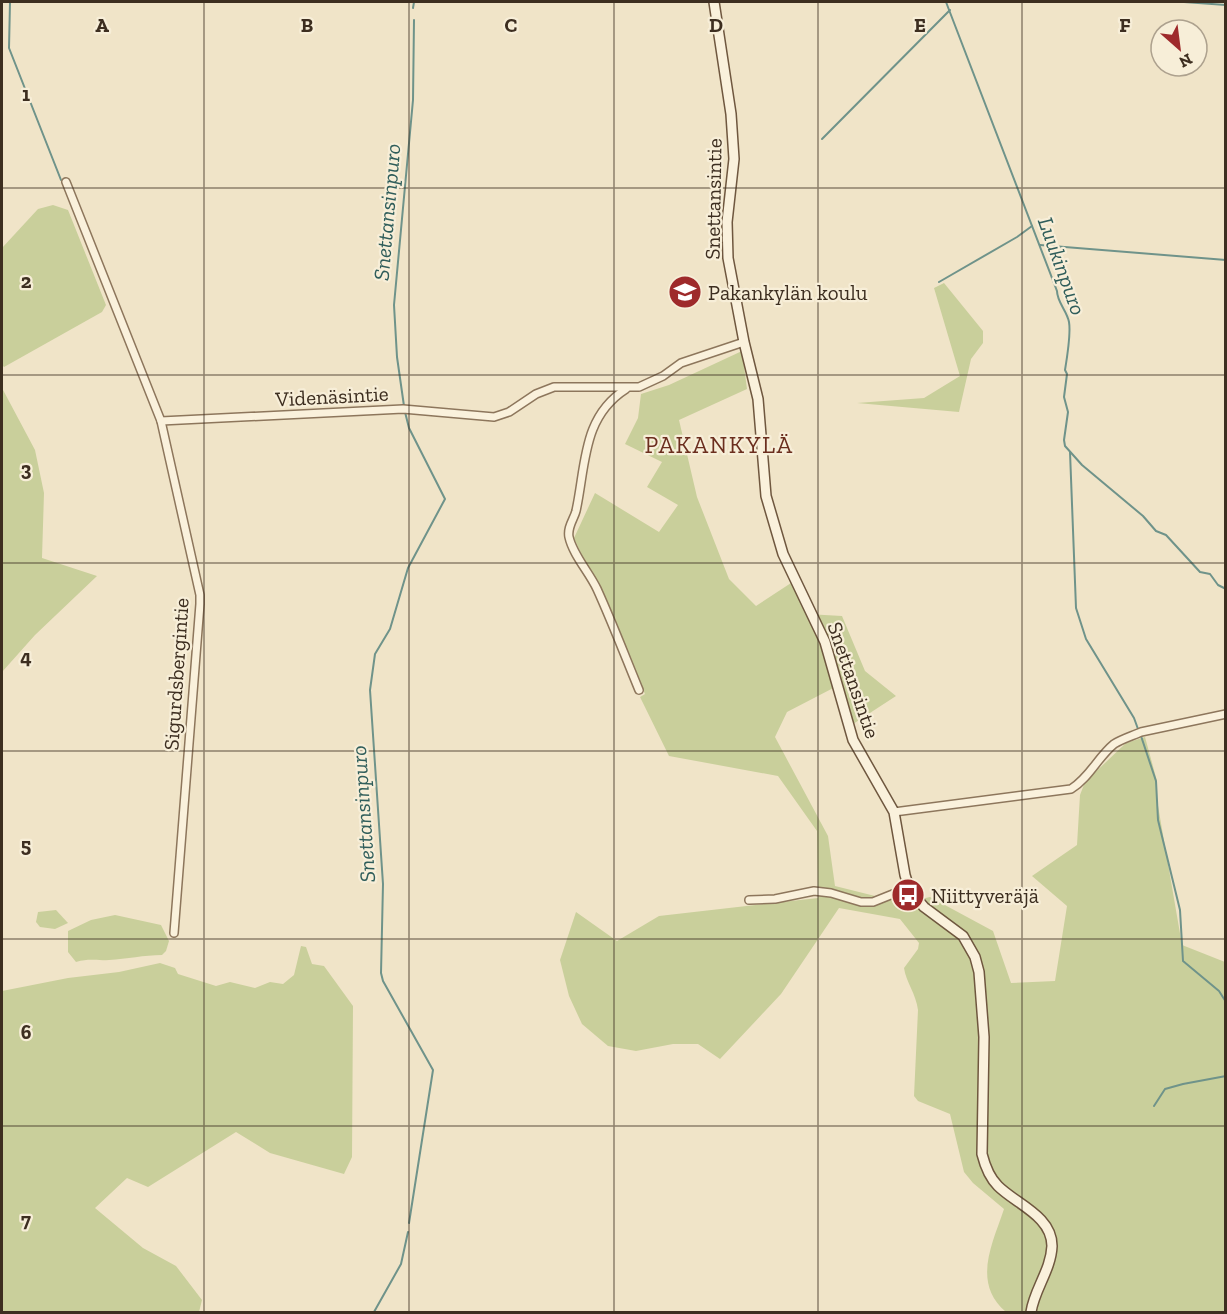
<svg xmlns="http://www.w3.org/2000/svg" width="1227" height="1314" font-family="'Zilla Slab',serif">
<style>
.green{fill:#c9cf9b}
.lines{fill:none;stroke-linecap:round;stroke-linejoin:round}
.stream{stroke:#6f938a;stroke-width:2}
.street-casing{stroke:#8d765c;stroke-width:10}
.secondary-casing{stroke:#6f573f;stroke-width:12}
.street{stroke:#faf1dc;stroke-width:7}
.secondary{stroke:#faf1dc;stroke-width:9}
.grid{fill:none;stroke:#3d2e20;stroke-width:1.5;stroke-opacity:0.55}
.labels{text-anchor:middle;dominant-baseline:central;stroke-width:4.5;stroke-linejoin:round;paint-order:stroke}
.street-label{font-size:21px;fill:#3d2e20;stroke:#f7eed8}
.poi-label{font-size:21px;fill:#3d2e20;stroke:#f7eed8;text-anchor:start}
.water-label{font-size:22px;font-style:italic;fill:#2f5d5a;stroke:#f7eed8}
.quarter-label{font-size:24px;letter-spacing:1.5px;fill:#6b2e1e;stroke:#f7eed8}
.grid-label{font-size:20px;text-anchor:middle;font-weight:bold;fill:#3d2e20;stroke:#f7eed8;stroke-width:4.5;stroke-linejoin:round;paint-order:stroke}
</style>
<rect width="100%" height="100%" fill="#f0e4c8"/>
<g class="green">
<path d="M53,205L68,210L106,305L102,312L4,367L2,365V248L38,209Z"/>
<path d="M944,283L983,331V343L971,359L959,412L857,403L924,398L960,376L934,288Z"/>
<path d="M742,351L747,389L679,420L697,497L729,579L756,606L791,583L807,614L842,616L865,671L896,696L853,724L841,684L787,712L775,737L828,836L835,886L903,903L930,897L993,931L1011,983L1055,981L1067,906L1032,876L1077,845L1080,795L1085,782L1126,743L1145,737L1157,781V800L1182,945L1225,962V1312H1006C972,1283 992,1245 1004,1209L973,1183L964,1172L950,1114L918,1101L914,1096L918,1010C916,994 906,982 904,968L918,949L919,943L900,919L839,908L781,994L720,1059L698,1044H673L636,1051L608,1046L582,1024L569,996L560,960L576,912L617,941L659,916L818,898L817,831L778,776L669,756L640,697L645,694L574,538L595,493L659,532L678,505L647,487L662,462L625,444L638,418L641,394L669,385Z"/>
<path d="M2,388L35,450L44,493L42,558L97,576L35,635L2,672Z"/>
<path d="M56,910L68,923L55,929L40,927L36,922L38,912Z"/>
<path d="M115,915L161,925L169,941L166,951L162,955C144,955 127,959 109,960C95,961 91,958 76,962L68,952V931L91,920Z"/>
<path d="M301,946L306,947L312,964L324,966L353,1006L352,1157L344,1174L270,1153L236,1132L148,1187L127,1178L95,1208L143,1248L176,1266L202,1300L199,1312H2V991L68,978L119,972L160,963L175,968L178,974L216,986L230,982L255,988L270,982L283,984L294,975Z"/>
</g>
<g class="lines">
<g class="stream">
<path d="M10,2L9,48L61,180"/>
<path d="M946,2L1057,291C1057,302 1067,311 1069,322C1071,334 1067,358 1065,370L1067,374L1064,397L1068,412L1064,440L1065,446L1082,465L1143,516L1156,531L1166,535L1200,572L1210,574L1218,585L1226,589"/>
<path d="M1184,2L1226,5"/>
<path d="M413,8L414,2"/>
<path d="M822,139L950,10"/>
<path d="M1040,245L1226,260"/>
<path d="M939,282L1017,237L1032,226"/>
<path d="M404,406L397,357L394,305L413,100L414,20"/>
<path d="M405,412L409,428L445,499L408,568L390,629L375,654L370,690L383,884L381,973L383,981L433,1070L409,1223"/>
<path d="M1070,452L1076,608L1086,639L1134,718L1138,729"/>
<path d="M1141,736L1156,781L1158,820L1180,910L1183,961L1219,991L1226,1002"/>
<path d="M1154,1106L1165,1089L1183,1084L1226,1076"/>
<path d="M374,1312L401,1264L408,1232"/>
</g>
<defs>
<g id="street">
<path d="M66,182L161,421L403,409L494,417L509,412L536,394L554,387H639L663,376L681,363L744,342"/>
<path d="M626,389C582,417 586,465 576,511C574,519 567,527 569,537C573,555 589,572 597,589C612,622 625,656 639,690"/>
<path d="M161,421L200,595V604L174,933"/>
<path d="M894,812L1071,789C1089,778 1098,757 1114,744C1122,739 1132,736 1141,732L1226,714"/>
<path d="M749,900L775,899L814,891L831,893L861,902H873L908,888"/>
</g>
<path id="secondary" d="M714,2L731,114L734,159L727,222L728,258L744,342L758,399L766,496L783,554L825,642L853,740L894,812L905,875L910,891L924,907L963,936L975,957L979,972L984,1037L982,1154C985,1166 989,1177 998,1186C1016,1204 1052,1216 1052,1246C1051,1270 1034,1290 1031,1312"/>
</defs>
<use href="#street" class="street-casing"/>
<use href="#secondary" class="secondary-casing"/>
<use href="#street" class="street"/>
<use href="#secondary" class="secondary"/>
</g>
<path class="grid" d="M204,2V1312M409,2V1312M614,2V1312M818,2V1312M1022,2V1312M2,188H1226M2,375H1226M2,563H1226M2,751H1226M2,939H1226M2,1126H1226"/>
<defs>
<symbol id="school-disc" viewBox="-11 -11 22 22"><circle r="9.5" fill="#9e2a2b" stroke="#f7eed8"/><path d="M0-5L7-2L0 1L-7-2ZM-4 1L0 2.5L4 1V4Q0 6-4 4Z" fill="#fff"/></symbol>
<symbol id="bus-disc" viewBox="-11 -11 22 22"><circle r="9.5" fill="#9e2a2b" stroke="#f7eed8"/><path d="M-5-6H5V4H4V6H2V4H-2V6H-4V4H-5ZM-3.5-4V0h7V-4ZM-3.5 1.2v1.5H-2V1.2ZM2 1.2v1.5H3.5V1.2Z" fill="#fff"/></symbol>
</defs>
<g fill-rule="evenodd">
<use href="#school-disc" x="666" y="273" width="38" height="38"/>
<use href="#bus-disc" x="889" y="876" width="38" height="38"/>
</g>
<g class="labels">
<g class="street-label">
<text transform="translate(713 199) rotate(-89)">Snettansintie</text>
<text transform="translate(332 396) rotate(-3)">Videnäsintie</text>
<text transform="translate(176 674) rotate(-86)">Sigurdsbergintie</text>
<text transform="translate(854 680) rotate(71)">Snettansintie</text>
</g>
<g class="poi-label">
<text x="708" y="292">Pakankylän koulu</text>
<text x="931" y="895">Niittyveräjä</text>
</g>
<g class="water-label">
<text transform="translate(387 212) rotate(-85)">Snettansinpuro</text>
<text transform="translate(1062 266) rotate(70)">Luukinpuro</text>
<text transform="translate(363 814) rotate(-94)">Snettansinpuro</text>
</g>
<g class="quarter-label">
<text x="719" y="444">PAKANKYLÄ</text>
</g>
</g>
<g class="grid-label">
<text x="102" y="32">A</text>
<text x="307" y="32">B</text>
<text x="511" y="32">C</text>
<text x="716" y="32">D</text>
<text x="920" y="32">E</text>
<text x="1125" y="32">F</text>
<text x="26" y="101">1</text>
<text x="26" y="288">2</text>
<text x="26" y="476">3</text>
<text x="26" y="664">4</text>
<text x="26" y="852">5</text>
<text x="26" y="1039">6</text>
<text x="26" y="1227">7</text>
</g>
<rect width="1227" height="1314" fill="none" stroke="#3d2e20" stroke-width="6"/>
<g transform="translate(1179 48) rotate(152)"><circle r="28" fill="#f7eed8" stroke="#ada18e" stroke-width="1.5"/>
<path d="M0-4.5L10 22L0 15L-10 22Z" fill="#9e2a2b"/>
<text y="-9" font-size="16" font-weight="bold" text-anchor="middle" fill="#3d2e20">N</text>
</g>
</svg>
